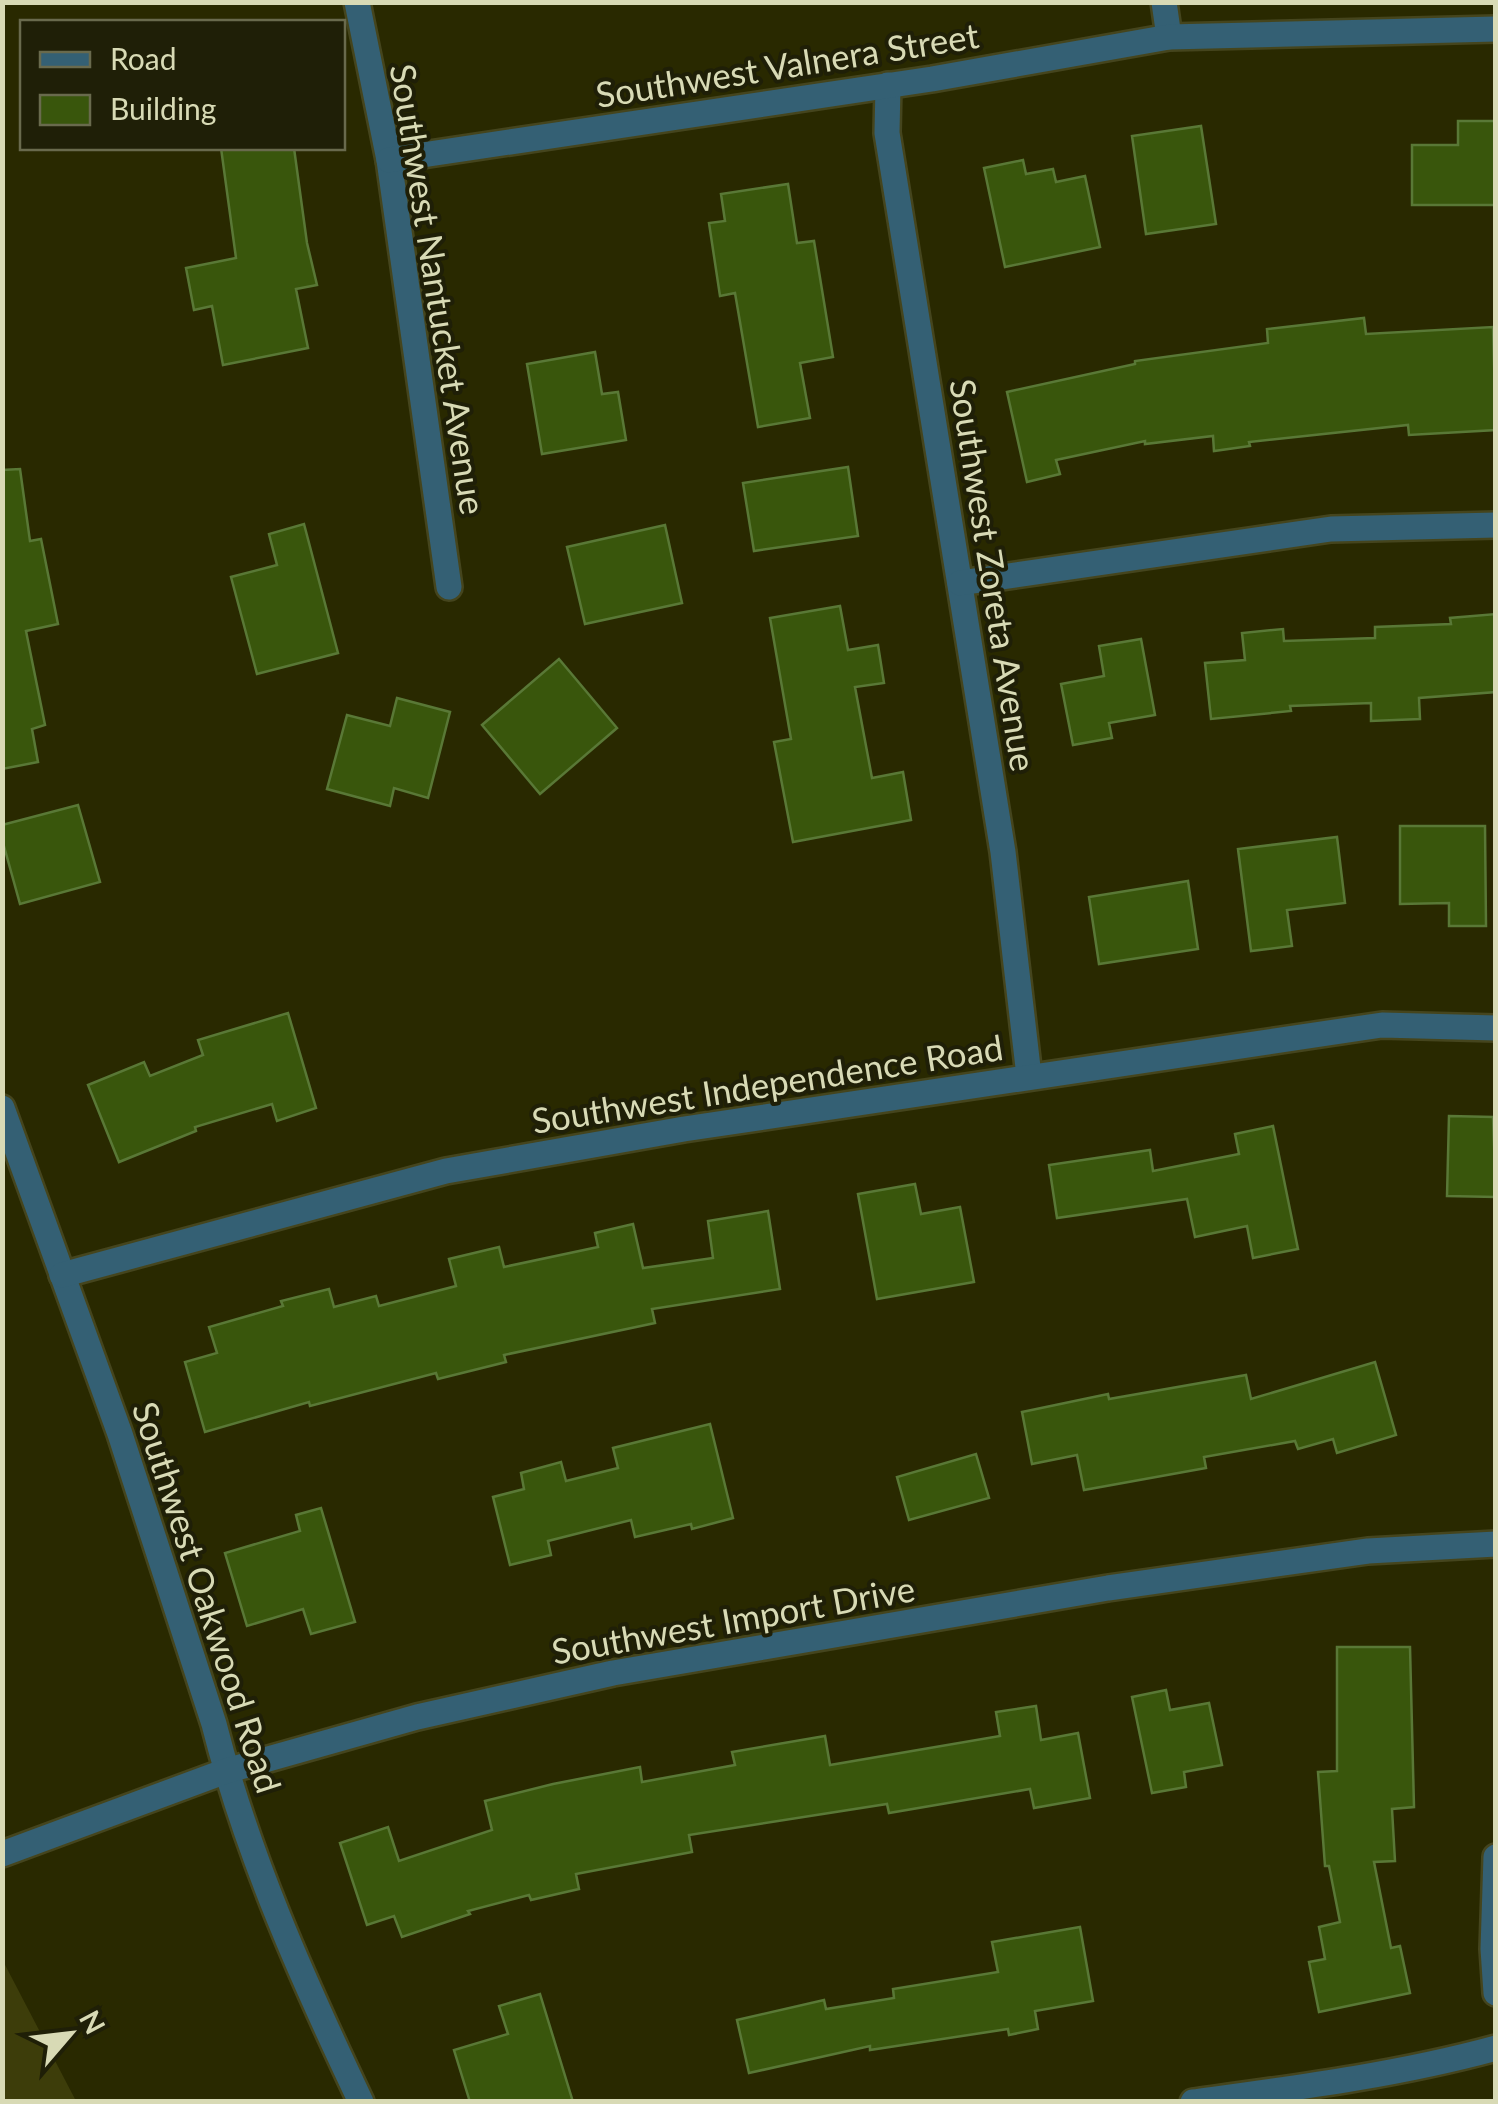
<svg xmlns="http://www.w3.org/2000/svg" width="1498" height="2104" font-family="Lato,sans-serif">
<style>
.green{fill:#3d3d0a}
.building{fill:#39560c;stroke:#597836;stroke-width:2.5}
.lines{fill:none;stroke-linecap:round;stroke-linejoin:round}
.minor-casing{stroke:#45451d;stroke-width:30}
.minor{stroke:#346074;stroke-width:25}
.labels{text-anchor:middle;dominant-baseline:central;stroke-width:8;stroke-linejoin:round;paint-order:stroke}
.street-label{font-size:35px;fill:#d8dab5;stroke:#1f1f07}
</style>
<rect width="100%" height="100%" fill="#292900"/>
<path class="green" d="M2,1959L76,2101H3Z"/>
<g class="building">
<path d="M1458,121H1496V205H1412V145H1458Z"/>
<path d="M1201,126L1216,224L1146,234L1132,136Z"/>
<path d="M221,148H294L307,243L317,285L296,289L308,348L223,365L212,306L194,310L186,268L236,258Z"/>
<path d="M1023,160L1026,174L1053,169L1056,182L1085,176L1100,247L1005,267L984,168Z"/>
<path d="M788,184L797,243L814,241L833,357L800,363L810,418L758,427L735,293L720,296L709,223L725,221L721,194Z"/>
<path d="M1364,318L1366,334L1493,327L1496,430L1409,435L1408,425L1249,442L1250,446L1214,451L1213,436L1145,444V441L1056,460L1060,474L1027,482L1007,392L1135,364V361L1268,343L1267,329Z"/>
<path d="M595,352L602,394L618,392L626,440L542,454L527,364Z"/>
<path d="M848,467L858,536L754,551L743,483Z"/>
<path d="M20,469L30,541L41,539L58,624L26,631L45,725L32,729L38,762L2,769V470Z"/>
<path d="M304,524L338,653L257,674L231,577L277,565L269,534Z"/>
<path d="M665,525L682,603L585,624L567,547Z"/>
<path d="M840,606L848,650L878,645L884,683L855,687L872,778L903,772L911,820L793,842L774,742L791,739L770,618Z"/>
<path d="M1496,614V692L1419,698L1420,719L1371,721V703L1290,706L1291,711L1211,719L1205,663L1245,660L1242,633L1283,629L1284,641L1375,638V627L1451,624L1450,618Z"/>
<path d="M1141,639L1155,715L1109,723L1112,738L1073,745L1061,684L1104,676L1099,646Z"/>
<path d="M559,659L617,728L540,794L482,725Z"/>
<path d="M397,698L450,712L428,798L394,788L390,806L327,789L347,715L390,726Z"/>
<path d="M78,805L100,882L20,904L2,839V825Z"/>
<path d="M1400,826H1485L1486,926H1449V903L1400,904Z"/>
<path d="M1337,837L1345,903L1287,910L1292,946L1251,951L1238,849Z"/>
<path d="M1188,881L1198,949L1099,964L1089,897Z"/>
<path d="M288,1013L316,1108L277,1121L272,1104L195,1127L196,1131L119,1162L88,1085L144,1062L150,1076L203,1055L198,1040Z"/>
<path d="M1449,1116L1493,1117L1496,1197L1447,1196Z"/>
<path d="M1273,1126L1298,1249L1253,1258L1247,1226L1195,1237L1187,1199L1057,1218L1049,1165L1150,1150L1153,1171L1239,1154L1235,1134Z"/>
<path d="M915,1184L921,1214L960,1207L974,1282L877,1299L858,1194Z"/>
<path d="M768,1211L780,1289L652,1309L655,1323L504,1355L506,1362L438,1379L436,1373L310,1406L309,1402L205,1432L185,1362L217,1353L209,1327L283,1306L281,1301L329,1289L334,1307L376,1296L379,1306L456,1286L449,1259L499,1247L504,1267L598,1247L595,1233L633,1224L643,1268L713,1258L708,1221Z"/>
<path d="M1375,1362L1396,1435L1337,1453L1333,1439L1298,1449L1295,1441L1204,1457L1206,1468L1084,1490L1077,1455L1032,1464L1022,1412L1108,1394L1109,1399L1246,1375L1251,1399Z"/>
<path d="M710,1424L733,1518L692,1529L691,1524L635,1537L631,1520L548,1541L551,1555L510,1565L493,1497L524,1489L521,1473L561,1462L566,1481L618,1468L613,1448Z"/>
<path d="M976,1454L989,1498L909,1520L897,1477Z"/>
<path d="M321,1508L355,1622L311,1634L303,1609L247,1626L225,1553L300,1531L296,1515Z"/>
<path d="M1337,1647H1410L1414,1807L1392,1809L1395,1861L1374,1862L1391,1948L1400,1946L1410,1993L1319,2012L1309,1962L1325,1959L1319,1927L1340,1922L1329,1866H1325L1318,1772L1337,1771Z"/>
<path d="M1166,1690L1170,1710L1209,1703L1222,1765L1184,1772L1186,1787L1152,1793L1132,1697Z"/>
<path d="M1036,1706L1041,1740L1078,1733L1090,1798L1034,1808L1030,1789L889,1813L887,1804L689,1835L692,1852L576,1874L579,1889L531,1900L529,1895L468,1911L470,1914L402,1937L394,1916L367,1925L340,1843L388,1827L399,1861L492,1830L485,1801L553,1784L640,1767L642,1782L735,1765L732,1752L825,1736L830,1765L1000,1736L996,1712Z"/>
<path d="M1080,1927L1093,2001L1035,2011L1038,2029L1009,2035L1008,2029L870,2050V2046L749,2073L737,2020L824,2000L826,2009L894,1998L893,1989L998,1972L992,1942Z"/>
<path d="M540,1994L573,2102H470L454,2050L508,2034L499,2006Z"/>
</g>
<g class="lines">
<defs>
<g id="minor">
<path d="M357,2L389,160L449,587"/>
<path d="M1164,2L1169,37"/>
<path d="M888,85L887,133L1003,852L1029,1076"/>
<path d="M389,160L932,79L1169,37L1496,29"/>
<path d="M960,583L1331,529L1496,525"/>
<path d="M2,1108L120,1434L214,1724C247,1855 303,1980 361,2102"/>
<path d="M62,1275L446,1171L684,1129L1382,1025L1496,1028"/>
<path d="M2,1854L226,1771L417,1717L613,1673L1108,1588L1368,1551L1496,1544"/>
<path d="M1496,1857L1493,1949L1496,1993"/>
<path d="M1193,2102C1295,2088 1397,2075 1496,2048"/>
</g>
</defs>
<use href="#minor" class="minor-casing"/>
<use href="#minor" class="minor"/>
</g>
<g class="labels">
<g class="street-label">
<text transform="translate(787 64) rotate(-9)">Southwest Valnera Street</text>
<text transform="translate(439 289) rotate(81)">Southwest Nantucket Avenue</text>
<text transform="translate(994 575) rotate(81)">Southwest Zoreta Avenue</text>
<text transform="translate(767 1083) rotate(-9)">Southwest Independence Road</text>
<text transform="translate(208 1597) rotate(72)">Southwest Oakwood Road</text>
<text transform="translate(733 1619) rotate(-10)">Southwest Import Drive</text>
</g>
</g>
<rect width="1498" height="2104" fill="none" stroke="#d8dab5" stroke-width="10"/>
<rect x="20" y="20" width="325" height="130" fill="#1f1f07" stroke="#696a4d" stroke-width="2.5"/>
<rect x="40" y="52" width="50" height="15" fill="#346074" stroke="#696a4d" stroke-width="2.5"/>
<text x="110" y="70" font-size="30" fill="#d8dab5">Road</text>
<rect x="40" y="95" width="50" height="30" fill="#39560c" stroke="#696a4d" stroke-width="2.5"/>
<text x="110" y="120" font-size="30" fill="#d8dab5">Building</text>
<g transform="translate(70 2034) rotate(62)" stroke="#1f1f07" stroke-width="8" paint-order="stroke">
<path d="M0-8L18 38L0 25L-18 38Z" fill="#d8dab5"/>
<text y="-15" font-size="28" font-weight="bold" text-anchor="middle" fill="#d8dab5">N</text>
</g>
</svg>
